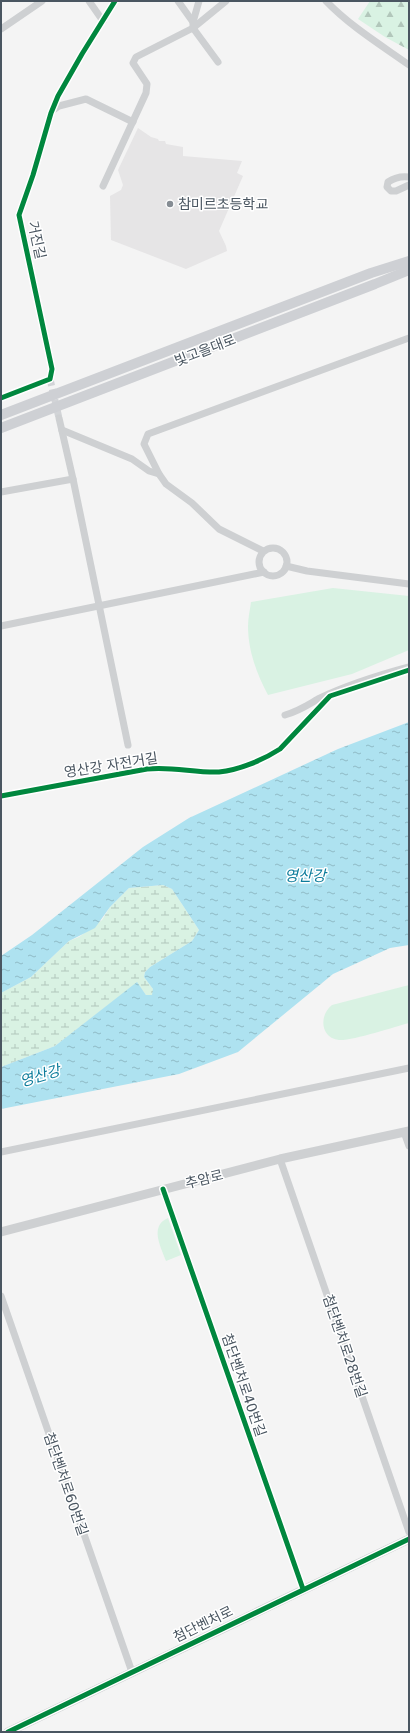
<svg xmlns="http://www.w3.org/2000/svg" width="410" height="1733" font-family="'DejaVu Sans','Noto Sans KR',sans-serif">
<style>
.education{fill:#e6e5e6}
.green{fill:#d9f2e3}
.forest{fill:url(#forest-firs)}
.wetland{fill:url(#wetland-marsh)}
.water{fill:url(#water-ripples)}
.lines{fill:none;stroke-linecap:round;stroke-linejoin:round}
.minor-tunnel{stroke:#d2d4d7;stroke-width:7;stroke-dasharray:7 3.5;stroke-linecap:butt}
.minor{stroke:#ced0d2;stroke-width:7}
.tertiary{stroke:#ced0d2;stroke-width:9}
.secondary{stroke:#ced0d4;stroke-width:10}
.cycleway-casing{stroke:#fff;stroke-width:8}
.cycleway{stroke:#00873e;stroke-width:5}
.poi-dot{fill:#868d94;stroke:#fff;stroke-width:1.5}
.labels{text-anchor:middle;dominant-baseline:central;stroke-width:3;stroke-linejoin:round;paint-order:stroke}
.poi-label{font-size:14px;fill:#4a5661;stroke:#fff;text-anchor:start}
.street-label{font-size:14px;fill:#4a5661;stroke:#fff}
.water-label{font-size:15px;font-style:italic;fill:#0c7c9b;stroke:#fff}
</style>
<defs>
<pattern id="forest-firs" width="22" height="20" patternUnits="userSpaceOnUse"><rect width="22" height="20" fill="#d9f2e3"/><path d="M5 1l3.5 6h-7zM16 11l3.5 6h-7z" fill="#b2c7bb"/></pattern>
<pattern id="wetland-marsh" width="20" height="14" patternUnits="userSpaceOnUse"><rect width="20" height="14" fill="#d9f2e3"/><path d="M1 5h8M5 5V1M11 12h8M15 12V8" fill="none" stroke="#b2c7bb"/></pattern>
<pattern id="water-ripples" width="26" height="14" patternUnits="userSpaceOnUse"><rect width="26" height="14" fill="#aee2f0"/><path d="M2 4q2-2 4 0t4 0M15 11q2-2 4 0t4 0" fill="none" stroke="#90bac6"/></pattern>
</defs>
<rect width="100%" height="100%" fill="#f4f4f4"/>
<path class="education" d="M138,128L151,137L158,139L159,141H165L166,144L183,147V156L242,161L237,173L243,176L219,231L226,246L227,251L186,269L111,240L110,196L121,190L123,185L118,170Z"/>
<g class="green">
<path d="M333,588L409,596V650L352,674L268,695C257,674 248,651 248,626C248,618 250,610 251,602Z"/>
<path d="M409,985V1023C394,1027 352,1041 339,1040C320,1038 319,1015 332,1005Z"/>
<path d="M168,1218L181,1255L166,1261C161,1247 149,1226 168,1218Z"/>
</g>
<path class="forest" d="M370,1H409V50L385,37L358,19Z"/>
<path class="wetland" d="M163,885L172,889L199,930L192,941L150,967L145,972L144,977L153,989V995H146L137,983L55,1046L1,1067V993L31,977L69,941L79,937L102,920L110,907L129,888Z"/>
<path class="water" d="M409,722V945L390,948L333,974L238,1052L179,1074L1,1109V1067L55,1046L137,982L146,995H152L153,989L144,977L145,972L150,967L192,941L199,930L172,889L163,885L129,888L110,907L95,928L69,941L31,977L1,993V956L32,935L143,847L189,818L338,749Z"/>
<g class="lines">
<path class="minor-tunnel" d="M50,379L59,418"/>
<g class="minor">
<path d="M89,1L103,21"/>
<path d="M178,1L193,22V28L218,62"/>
<path d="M326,1C350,26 381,45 409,65"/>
<path d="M193,22L199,1"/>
<path d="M1,29L42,1"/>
<path d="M52,111L59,106L86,99L133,122"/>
<path d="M409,177C402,176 394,178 388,182L387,187L391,191H396L409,185"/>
<path d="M103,186L146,93L147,84L133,63L136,57L193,28L226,1"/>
<path d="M1,398L50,379L52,369L19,215L33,175L51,113L58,96L82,54L115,1"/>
<path d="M59,418L73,479"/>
<path d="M62,430L132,459L149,471L159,474L166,484L192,503L219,529L263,551"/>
<path d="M159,474L144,444L148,434L409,338"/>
<path d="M1,492L73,479L128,745"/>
<circle cx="273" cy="562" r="14"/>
<path d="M286,566L307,571L409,584"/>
<path d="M1,626L264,572"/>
<path d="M285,715C299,711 306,706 318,699C347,685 379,675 409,667"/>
<path d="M404,1132L409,1146"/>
<path d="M1,1152L409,1068"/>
<path d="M280,1159L409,1532"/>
<path d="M163,1189L303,1589"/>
<path d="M1,1296L132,1672"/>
</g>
<g class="tertiary">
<path d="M1,1232L280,1159L409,1131"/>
<path d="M8,1732L409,1539"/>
</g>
<g class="secondary">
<path d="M1,415L371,273L409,261"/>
<path d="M1,428L375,284L409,270"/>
</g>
<defs>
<g id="cycleway">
<path d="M1,398L50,379L52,369L19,215L33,175L51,113L58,96L82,54L115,1"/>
<path d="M1,796L147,769C171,766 195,773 219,772C239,770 263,760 280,749L330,696L409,670"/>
<path d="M163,1189L303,1589"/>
<path d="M8,1732L409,1539"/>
</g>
</defs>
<use href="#cycleway" class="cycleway-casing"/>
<use href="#cycleway" class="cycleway"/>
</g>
<circle class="poi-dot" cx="170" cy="204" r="4"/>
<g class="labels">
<g class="poi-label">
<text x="178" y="204">참미르초등학교</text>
</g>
<g class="street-label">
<text transform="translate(37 240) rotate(78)">거진길</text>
<text transform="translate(205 350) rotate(-21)">빛고을대로</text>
<text transform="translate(111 765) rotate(-9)">영산강 자전거길</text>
<text transform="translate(204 1179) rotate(-14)">추암로</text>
<text transform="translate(345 1346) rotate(71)">첨단벤처로28번길</text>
<text transform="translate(244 1385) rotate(71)">첨단벤처로40번길</text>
<text transform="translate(66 1484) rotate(71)">첨단벤처로60번길</text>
<text transform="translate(203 1624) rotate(-26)">첨단벤처로</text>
</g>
<g class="water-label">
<text x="305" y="876">영산강</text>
<text transform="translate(40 1076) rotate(-17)">영산강</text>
</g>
</g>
<rect width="410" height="1733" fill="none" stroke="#4a5661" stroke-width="4"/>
</svg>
